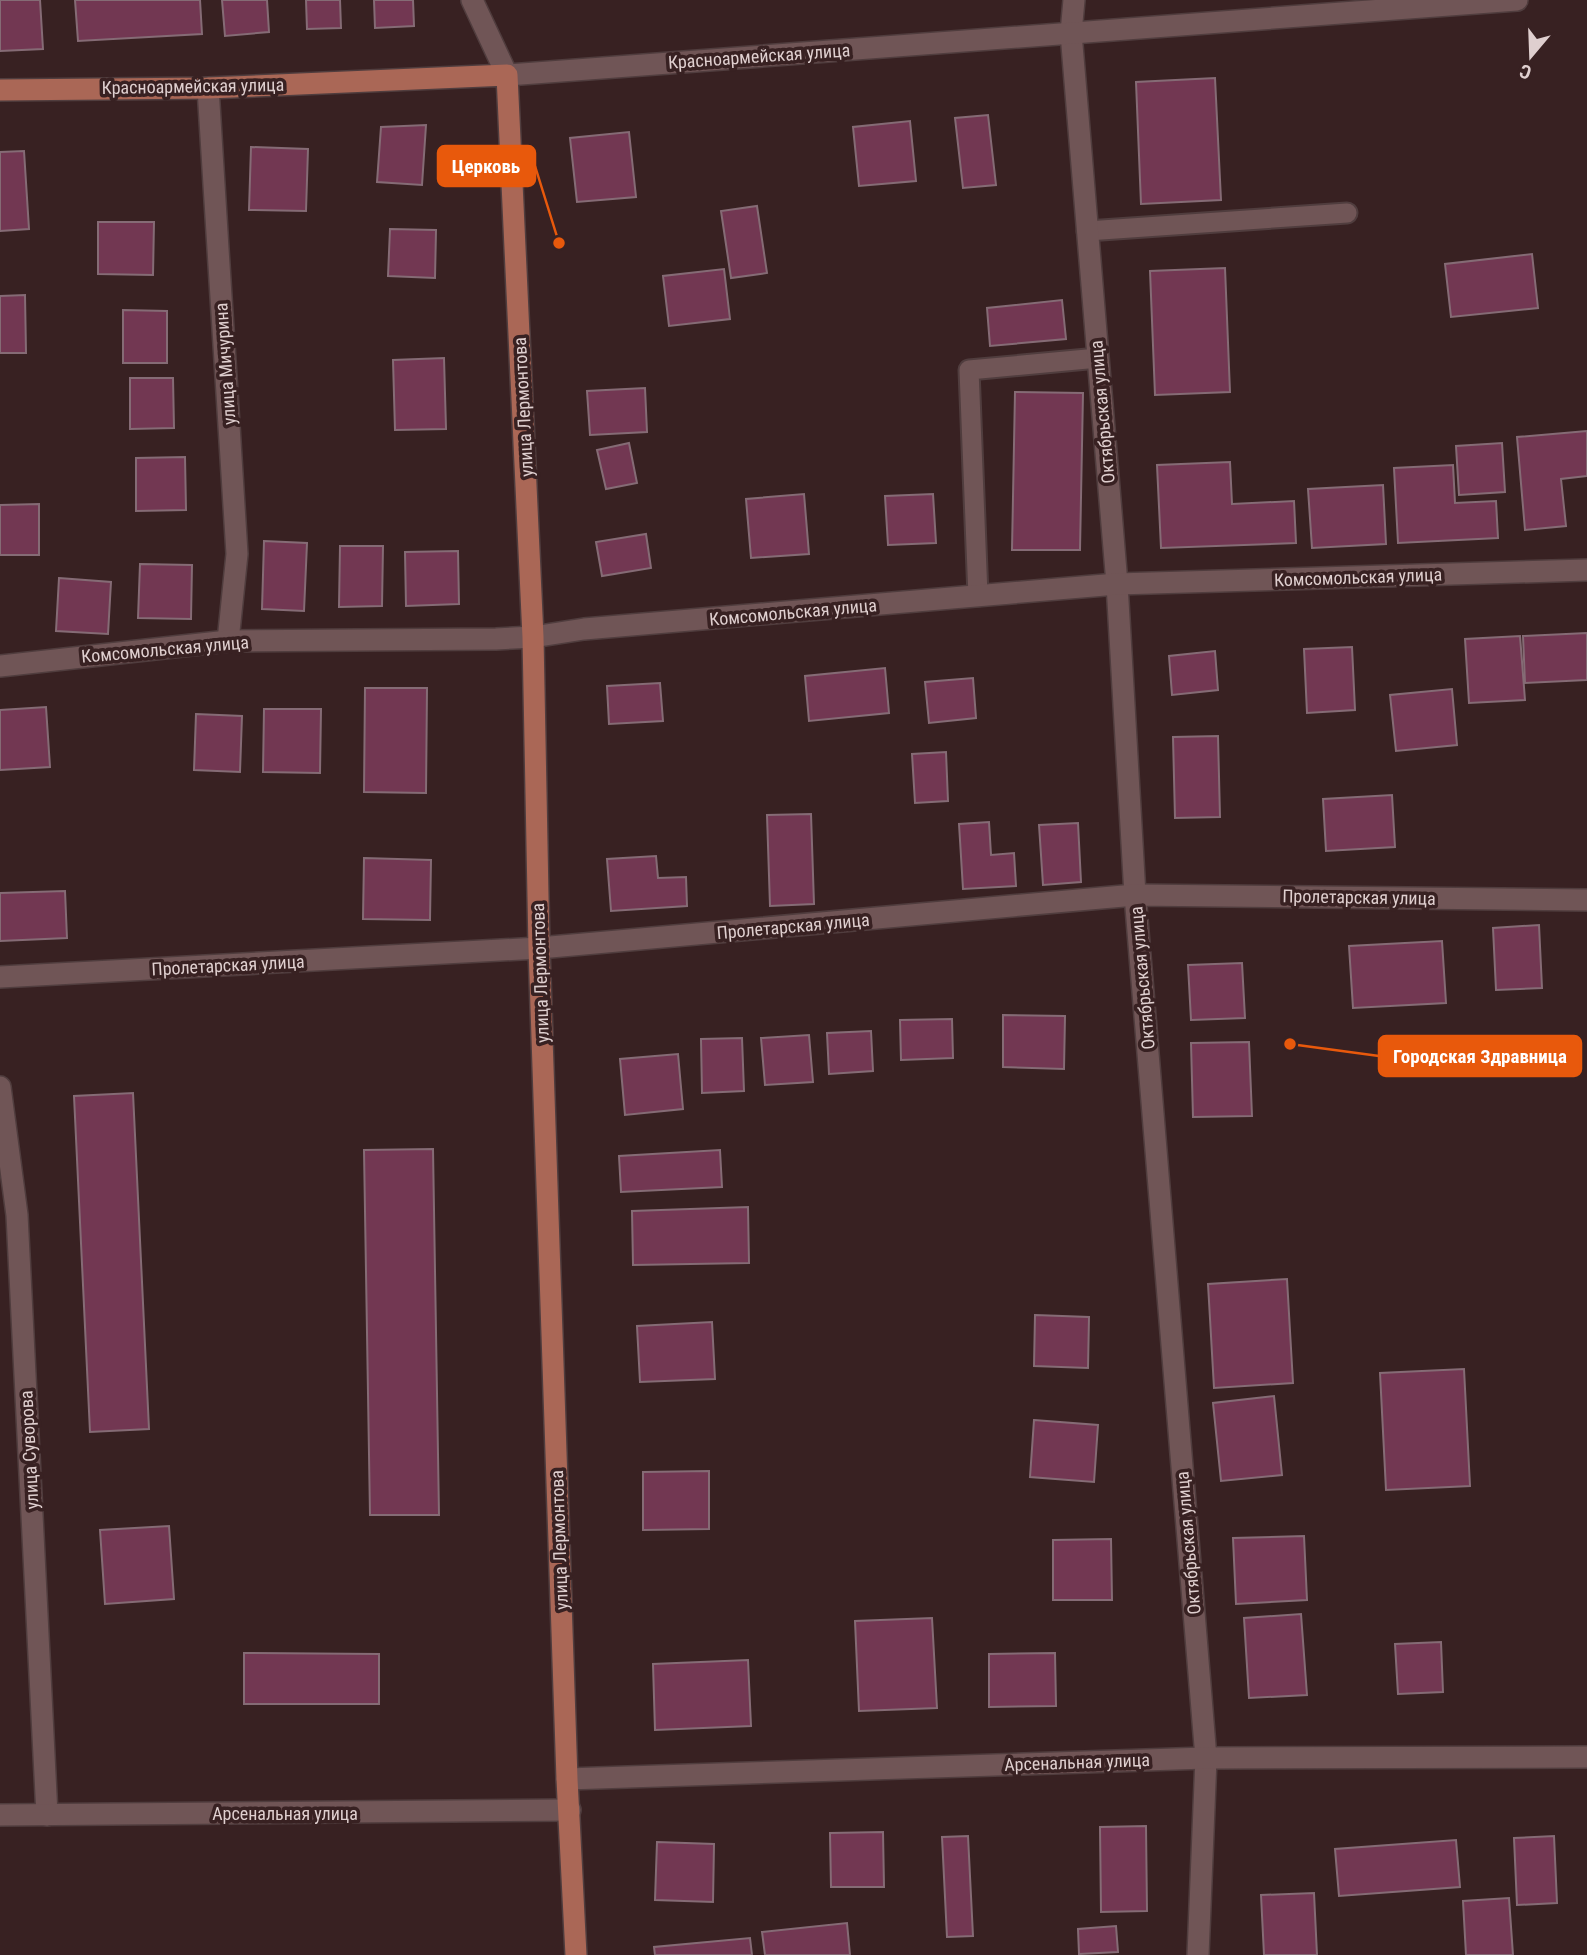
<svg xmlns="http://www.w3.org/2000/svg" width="1587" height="1955" font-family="'Roboto Condensed',sans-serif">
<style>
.building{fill:#723752;stroke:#856b75;stroke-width:2}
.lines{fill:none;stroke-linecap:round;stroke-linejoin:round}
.service-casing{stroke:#503d3e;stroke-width:23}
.minor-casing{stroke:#503d3e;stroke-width:24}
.tertiary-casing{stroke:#503d3e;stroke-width:24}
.primary-casing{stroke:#503d3e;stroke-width:24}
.service{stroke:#705556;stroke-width:19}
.minor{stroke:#705556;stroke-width:21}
.tertiary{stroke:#705556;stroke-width:21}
.primary{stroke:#aa6756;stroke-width:21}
.labels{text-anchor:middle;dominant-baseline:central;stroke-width:7;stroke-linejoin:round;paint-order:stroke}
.street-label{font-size:18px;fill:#dfcfcf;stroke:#382122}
.leader{fill:none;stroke:#e8590c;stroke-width:2.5}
.callout-dot{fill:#e8590c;stroke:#382122;stroke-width:2.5}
.callout{fill:#e8590c;stroke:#e8590c;stroke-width:2.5}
.callout-label{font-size:19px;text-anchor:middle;font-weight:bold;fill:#fff}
</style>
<rect width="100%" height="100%" fill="#382122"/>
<g class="building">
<path d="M0,0H40L43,49L0,51Z"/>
<path d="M75,0H200L202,34L78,41Z"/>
<path d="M222,0H267L269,32L225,36Z"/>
<path d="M306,0H340L341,28L307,29Z"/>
<path d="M374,0H413L414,26L375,28Z"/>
<path d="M1215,78L1221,200L1141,204L1136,82Z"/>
<path d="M988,115L996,185L963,188L955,118Z"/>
<path d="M910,121L916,181L859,186L853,127Z"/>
<path d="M426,125L422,185L377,182L381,127Z"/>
<path d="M629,132L636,197L577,202L570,138Z"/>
<path d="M251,147L308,149L306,211L249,210Z"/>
<path d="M24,151L29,229L0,231V152Z"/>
<path d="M757,206L767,273L731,278L721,211Z"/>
<path d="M98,222H154L153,275L98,274Z"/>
<path d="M390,229L436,230L435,278L388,276Z"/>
<path d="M1532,254L1538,308L1451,317L1445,264Z"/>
<path d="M1225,268L1230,392L1155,395L1150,271Z"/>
<path d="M724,269L730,319L669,326L663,276Z"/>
<path d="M25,295L26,353H0V296Z"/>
<path d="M1062,300L1066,339L990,346L987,308Z"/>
<path d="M123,310L167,311V363H123Z"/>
<path d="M444,358L446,429L395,430L393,360Z"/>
<path d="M130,378H173L174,428L130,429Z"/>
<path d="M645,388L647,432L590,435L587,391Z"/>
<path d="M1015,392L1083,393L1080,550H1012Z"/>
<path d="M1587,431V476L1561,479L1566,526L1525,530L1517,437Z"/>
<path d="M629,443L637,483L606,489L597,450Z"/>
<path d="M1502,443L1505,492L1459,495L1456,446Z"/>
<path d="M185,457L186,510L136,511V458Z"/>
<path d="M1230,462L1232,504L1294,501L1296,543L1161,548L1157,465Z"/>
<path d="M1453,465L1455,503L1496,501L1498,538L1398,543L1394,468Z"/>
<path d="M1383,485L1386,544L1312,548L1308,489Z"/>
<path d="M804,494L809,554L751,558L746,499Z"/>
<path d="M933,494L936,543L888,545L885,496Z"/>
<path d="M39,504V555H0V505Z"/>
<path d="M646,534L651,568L602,576L596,542Z"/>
<path d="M264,541L307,543L304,611L262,609Z"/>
<path d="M340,546H383L382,606L339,607Z"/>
<path d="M458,551L459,604L406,606L405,552Z"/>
<path d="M140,564L192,565L191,619L138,618Z"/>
<path d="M59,578L111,582L108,634L56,631Z"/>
<path d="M1587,633V680L1525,683L1523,636Z"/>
<path d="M1520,636L1525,700L1469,703L1465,639Z"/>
<path d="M1352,647L1355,710L1307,713L1304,649Z"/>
<path d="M1215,651L1218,690L1172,695L1169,656Z"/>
<path d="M885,668L889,713L809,721L805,676Z"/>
<path d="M973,678L976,718L929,723L925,682Z"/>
<path d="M660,683L663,721L609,724L607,686Z"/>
<path d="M365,688H427L426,793L364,792Z"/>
<path d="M1452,689L1457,745L1396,751L1390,695Z"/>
<path d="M46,707L50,767L0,770V710Z"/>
<path d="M264,709H321L320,773L263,772Z"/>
<path d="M196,714L242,716L240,772L194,770Z"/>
<path d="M1218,736L1220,817L1175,818L1173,737Z"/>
<path d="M946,752L948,801L915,803L912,754Z"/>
<path d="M1392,795L1395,847L1326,851L1323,799Z"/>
<path d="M811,814L814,904L770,906L767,815Z"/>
<path d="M989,822L991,855L1014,853L1016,886L963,889L959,824Z"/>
<path d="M1078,823L1081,882L1043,885L1039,825Z"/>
<path d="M656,856L658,878L686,877L687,906L611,911L607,859Z"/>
<path d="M364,858L431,860L430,920L363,919Z"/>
<path d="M65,891L67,938L0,941V893Z"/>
<path d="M1539,925L1542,988L1496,990L1493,928Z"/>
<path d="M1442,941L1446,1003L1353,1008L1349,946Z"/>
<path d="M1242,963L1245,1018L1191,1020L1188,965Z"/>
<path d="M1003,1015L1065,1016L1064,1069L1003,1067Z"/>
<path d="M952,1019L953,1058L901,1060L900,1020Z"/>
<path d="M871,1031L873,1071L829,1074L827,1033Z"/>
<path d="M809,1035L813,1082L765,1085L761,1038Z"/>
<path d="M742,1038L744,1091L702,1093L701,1039Z"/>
<path d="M1249,1042L1252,1116L1193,1117L1191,1043Z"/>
<path d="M678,1054L683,1109L625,1115L620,1059Z"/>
<path d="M133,1093L149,1429L90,1432L74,1096Z"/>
<path d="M433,1149L439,1515H370L364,1150Z"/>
<path d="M720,1150L722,1187L621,1192L619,1156Z"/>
<path d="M748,1207L749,1263L633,1265L632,1211Z"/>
<path d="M1287,1279L1293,1383L1214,1388L1208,1284Z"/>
<path d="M1035,1315L1089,1317L1088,1368L1034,1366Z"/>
<path d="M712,1322L715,1379L640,1382L637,1326Z"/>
<path d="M1464,1369L1470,1486L1386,1490L1380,1373Z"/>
<path d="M1274,1396L1282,1475L1221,1481L1213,1403Z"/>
<path d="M1034,1420L1098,1425L1094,1482L1030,1477Z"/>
<path d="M709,1471V1529L643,1530V1472Z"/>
<path d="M169,1526L174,1599L105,1604L100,1530Z"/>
<path d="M1304,1536L1307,1600L1236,1604L1233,1538Z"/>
<path d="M1111,1539L1112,1600H1053V1540Z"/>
<path d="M1301,1614L1307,1695L1249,1698L1244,1618Z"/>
<path d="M932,1618L937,1708L859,1711L855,1621Z"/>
<path d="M1441,1642L1443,1692L1398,1694L1395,1644Z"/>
<path d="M244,1653L379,1654V1704H244Z"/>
<path d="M1055,1653L1056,1706L989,1707V1654Z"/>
<path d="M748,1660L751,1726L655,1730L653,1664Z"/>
<path d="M1146,1826L1147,1911L1101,1912L1100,1827Z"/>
<path d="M883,1832L884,1887H831L830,1833Z"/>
<path d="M968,1836L973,1936L947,1937L942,1837Z"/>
<path d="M1554,1836L1557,1903L1517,1905L1514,1838Z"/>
<path d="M1456,1840L1460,1887L1339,1896L1335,1849Z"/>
<path d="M657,1842L714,1844L713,1902L655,1900Z"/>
<path d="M1314,1893L1317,1955H1264L1261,1895Z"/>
<path d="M1509,1898L1513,1955H1466L1463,1901Z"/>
<path d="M847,1923L850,1955H765L762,1932Z"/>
<path d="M1116,1926L1118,1952L1079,1954L1078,1929Z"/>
<path d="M750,1938L752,1955H655L654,1947Z"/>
</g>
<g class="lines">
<defs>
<g id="service">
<path d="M1087,231L1347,213"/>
<path d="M978,596L969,370L1098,358"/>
</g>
<g id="minor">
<path d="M472,0L507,75"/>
<path d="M1074,0L1071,33L1117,584L1135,895L1206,1758L1198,1955"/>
<path d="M208,88L237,554L228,641"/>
<path d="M0,666L228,641L496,639L533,637L584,629L1117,584L1587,570"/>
<path d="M0,977L539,948L1135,895L1587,900"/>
<path d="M0,1087L17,1215L47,1815"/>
<path d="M567,1779L1206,1758L1587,1757"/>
<path d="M0,1815L570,1810"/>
</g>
<path id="tertiary" d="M507,75L1517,0"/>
<path id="primary" d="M0,90L208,88L507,75L533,637L539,948L567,1779L576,1955"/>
</defs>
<use href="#service" class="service-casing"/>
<use href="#minor" class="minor-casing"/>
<use href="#tertiary" class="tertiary-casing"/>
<use href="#primary" class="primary-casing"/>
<use href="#service" class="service"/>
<use href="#minor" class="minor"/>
<use href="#tertiary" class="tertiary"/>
<use href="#primary" class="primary"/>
</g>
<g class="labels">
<g class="street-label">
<text transform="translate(759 56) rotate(-4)">Красноармейская улица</text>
<text transform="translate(193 86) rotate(-1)">Красноармейская улица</text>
<text transform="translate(225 364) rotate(-94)">улица Мичурина</text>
<text transform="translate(523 407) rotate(-93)">улица Лермонтова</text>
<text transform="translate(1102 412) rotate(-95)">Октябрьская улица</text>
<text transform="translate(1358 577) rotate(-2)">Комсомольская улица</text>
<text transform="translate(793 612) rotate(-5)">Комсомольская улица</text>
<text transform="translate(165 649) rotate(-5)">Комсомольская улица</text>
<text transform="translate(1359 897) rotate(1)">Пролетарская улица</text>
<text transform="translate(793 926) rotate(-5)">Пролетарская улица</text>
<text transform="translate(228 965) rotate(-3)">Пролетарская улица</text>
<text transform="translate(540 973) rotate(-92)">улица Лермонтова</text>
<text transform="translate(1142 978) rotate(-95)">Октябрьская улица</text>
<text transform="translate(29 1450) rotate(-93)">улица Суворова</text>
<text transform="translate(559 1540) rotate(-92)">улица Лермонтова</text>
<text transform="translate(1188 1543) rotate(-95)">Октябрьская улица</text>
<text transform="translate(1077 1762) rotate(-2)">Арсенальная улица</text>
<text x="285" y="1813">Арсенальная улица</text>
</g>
</g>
<path class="leader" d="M559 243L535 166M1290 1044L1379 1056"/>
<g class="callout-dot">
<circle cx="559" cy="243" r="7"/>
<circle cx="1290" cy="1044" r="7"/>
</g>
<g class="callout">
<rect x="438" y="146" width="97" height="40" rx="7"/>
<rect x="1379" y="1036" width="202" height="40" rx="7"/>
</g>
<g class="callout-label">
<text x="486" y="173">Церковь</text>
<text x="1480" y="1063">Городская Здравница</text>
</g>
<g transform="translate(1531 56) rotate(199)" stroke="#382122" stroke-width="5" paint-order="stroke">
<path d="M0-5L12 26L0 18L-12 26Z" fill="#dfcfcf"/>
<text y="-10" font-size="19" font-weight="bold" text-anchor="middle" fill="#dfcfcf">С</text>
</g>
</svg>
